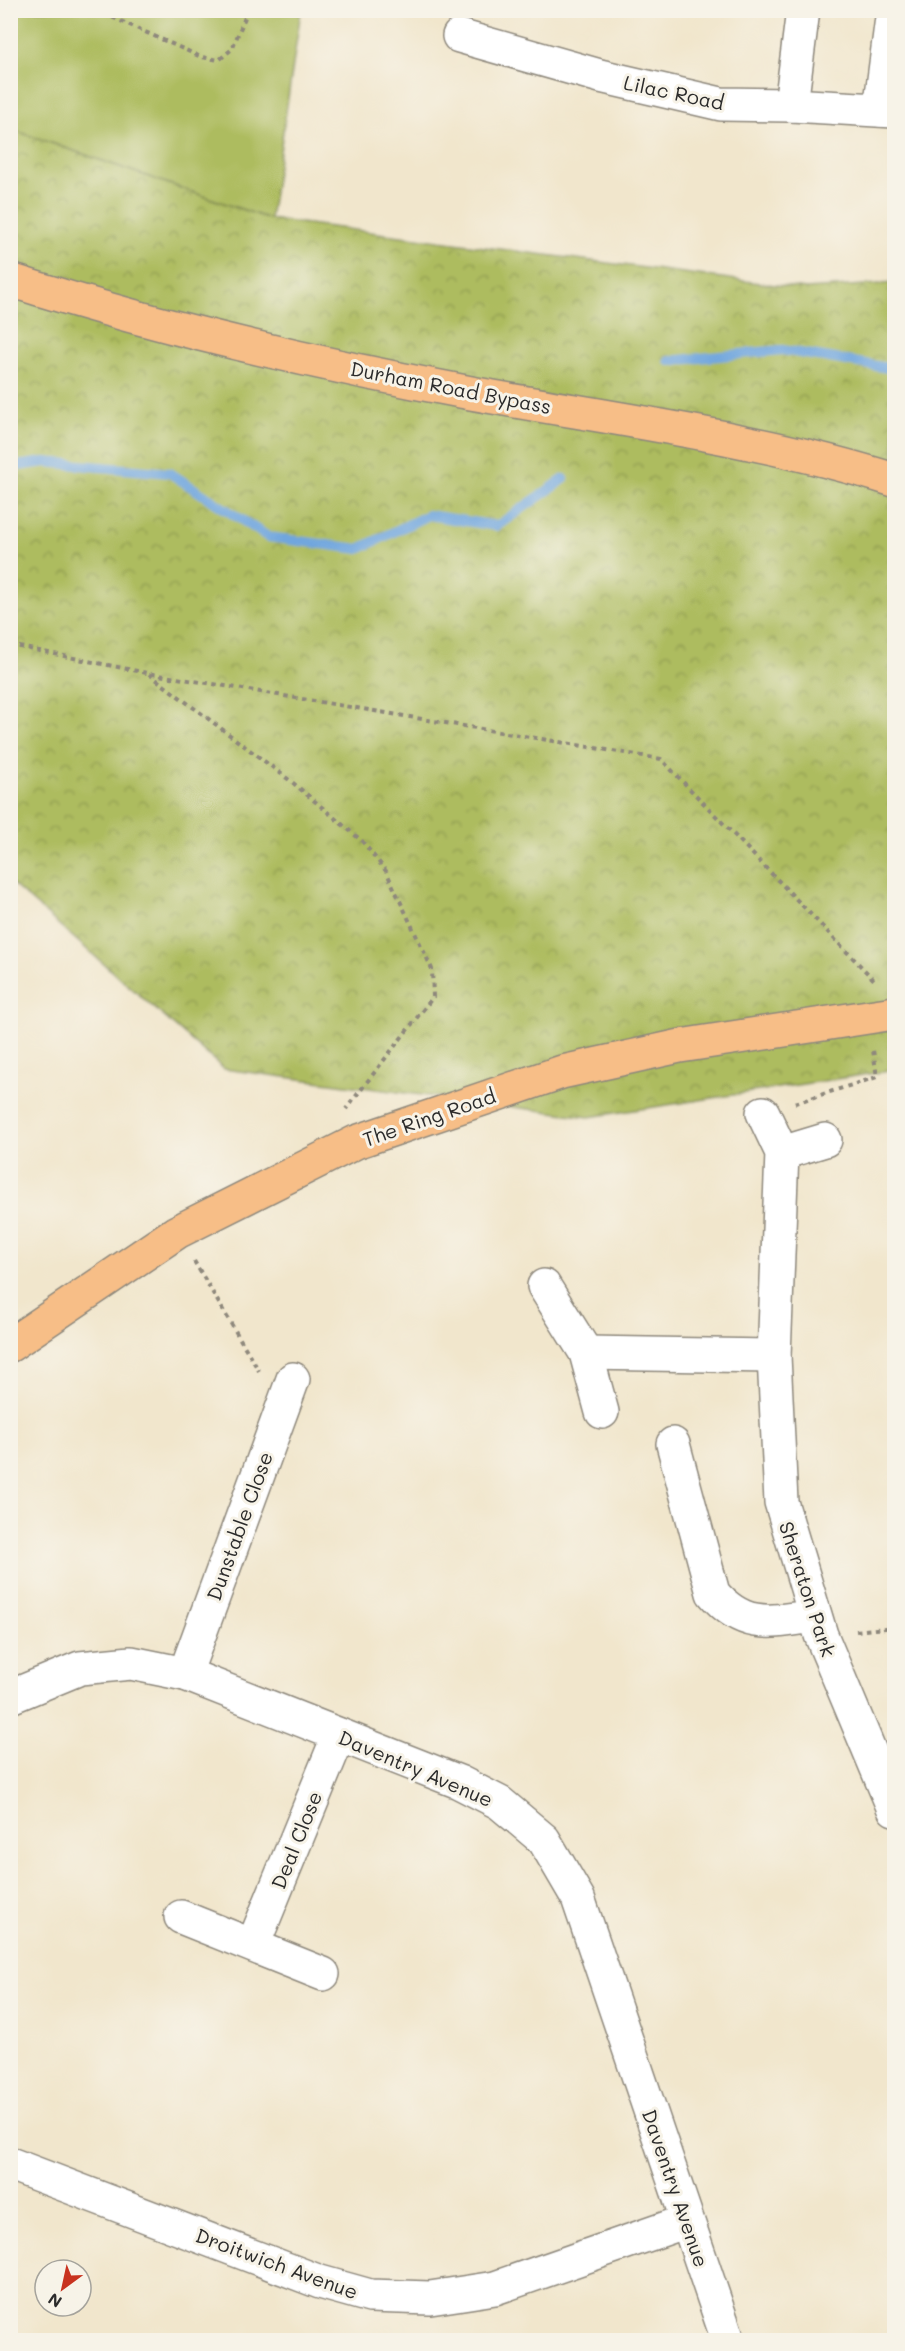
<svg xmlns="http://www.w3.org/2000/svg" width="905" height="2351" font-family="Mali,sans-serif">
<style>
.park{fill:url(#park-crowns);stroke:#6c7445;stroke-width:1.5}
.garden{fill:#adbc5f;stroke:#6c7445;stroke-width:1.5}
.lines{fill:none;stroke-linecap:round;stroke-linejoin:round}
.stream{stroke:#6fa6de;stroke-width:10}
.minor-casing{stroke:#8e887c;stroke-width:36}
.major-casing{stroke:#8e887c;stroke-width:36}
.path{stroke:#8e887c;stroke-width:4;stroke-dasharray:4.5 4.5;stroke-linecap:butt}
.minor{stroke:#fff;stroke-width:33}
.major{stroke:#f7be87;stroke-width:33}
.labels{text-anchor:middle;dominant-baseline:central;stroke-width:6;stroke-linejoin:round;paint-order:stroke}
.street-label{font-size:20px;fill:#2b2b2b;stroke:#f7f3e8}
</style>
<defs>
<pattern id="park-crowns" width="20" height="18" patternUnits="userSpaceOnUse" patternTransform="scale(1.5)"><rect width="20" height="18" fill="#adbc5f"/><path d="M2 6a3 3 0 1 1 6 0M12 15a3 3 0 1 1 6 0" fill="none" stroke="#8d994f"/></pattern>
</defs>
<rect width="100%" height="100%" fill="#f7f3e8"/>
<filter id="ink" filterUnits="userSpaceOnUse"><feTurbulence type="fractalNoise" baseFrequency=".0167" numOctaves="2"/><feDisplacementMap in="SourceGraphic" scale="12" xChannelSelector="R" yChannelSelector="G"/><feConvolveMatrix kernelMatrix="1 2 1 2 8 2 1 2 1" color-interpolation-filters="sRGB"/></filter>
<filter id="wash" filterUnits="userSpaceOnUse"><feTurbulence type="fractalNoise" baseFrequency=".008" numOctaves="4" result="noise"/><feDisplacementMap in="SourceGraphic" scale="24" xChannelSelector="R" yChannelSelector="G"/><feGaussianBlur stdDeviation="1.35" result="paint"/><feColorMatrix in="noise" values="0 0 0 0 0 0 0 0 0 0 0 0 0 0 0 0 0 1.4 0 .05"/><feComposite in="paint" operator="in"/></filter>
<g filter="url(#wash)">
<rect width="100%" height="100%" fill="#f1e6cc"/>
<path class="park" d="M11,129L270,219L806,289L894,283V1070L589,1117L224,1069L11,883Z"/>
<path class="garden" d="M11,10L301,11L270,219L11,129Z"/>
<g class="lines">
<g class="stream">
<path d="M669,361L782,350L894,369"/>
<path d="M10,467L45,462L170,473L268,537L359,549L428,515L497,526L564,479"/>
</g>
</g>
</g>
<g filter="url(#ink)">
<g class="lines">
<defs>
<g id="minor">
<path d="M459,36L600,76L721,104L791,105L894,111"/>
<path d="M791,105L803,10"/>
<path d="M880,110L893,10"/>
<path d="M763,1113L782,1153L774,1356L781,1502L821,1635L894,1809"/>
<path d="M782,1153L825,1140"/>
<path d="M544,1286L586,1353L602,1412"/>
<path d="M586,1353L774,1356"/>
<path d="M673,1444L713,1593C744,1630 772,1622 814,1616"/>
<path d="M185,1674L293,1379"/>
<path d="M10,1697L80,1668L131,1663L185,1674L459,1782L500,1803L544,1840L578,1898L728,2340"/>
<path d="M181,1917L323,1974"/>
<path d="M253,1945L339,1735"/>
<path d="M10,2164L320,2282L370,2296L430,2298L495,2288L687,2221"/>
</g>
<g id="major">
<path d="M10,280C161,328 316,364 471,393C612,419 757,437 894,480"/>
<path d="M10,1345L177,1232L356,1142L562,1072L680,1046L894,1013"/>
</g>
</defs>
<use href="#minor" class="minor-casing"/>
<use href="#major" class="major-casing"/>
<g class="path">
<path d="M96,10L201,57L219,60L232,49L248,10"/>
<path d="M10,645L147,673L661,759L876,982"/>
<path d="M149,674L292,782L362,841L386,871L432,969L433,997L346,1109"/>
<path d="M795,1103L877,1077L873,1050"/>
<path d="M194,1261L259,1371"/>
<path d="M856,1631L894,1627"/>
</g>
<use href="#minor" class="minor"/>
<use href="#major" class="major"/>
</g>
</g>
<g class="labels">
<g class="street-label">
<text transform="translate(674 92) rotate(12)">Lilac Road</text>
<text transform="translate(451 387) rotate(11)">Durham Road Bypass</text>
<text transform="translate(429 1117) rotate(-19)">The Ring Road</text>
<text transform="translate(239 1526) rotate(-70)">Dunstable Close</text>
<text transform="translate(808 1589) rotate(72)">Sheraton Park</text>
<text transform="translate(416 1768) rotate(23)">Daventry Avenue</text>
<text transform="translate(296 1840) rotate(-68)">Deal Close</text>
<text transform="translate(676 2188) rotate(71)">Daventry Avenue</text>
<text transform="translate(277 2263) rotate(20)">Droitwich Avenue</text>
</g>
</g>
<rect width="905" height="2351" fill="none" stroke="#f7f3e8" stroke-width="36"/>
<g transform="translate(63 2288) rotate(213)"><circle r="28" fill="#f7f3e8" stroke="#a5a39c" stroke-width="1.5"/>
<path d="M0-4.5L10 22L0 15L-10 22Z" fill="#c8321e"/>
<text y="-9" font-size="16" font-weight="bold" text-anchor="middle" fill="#2b2b2b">N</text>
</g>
</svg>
